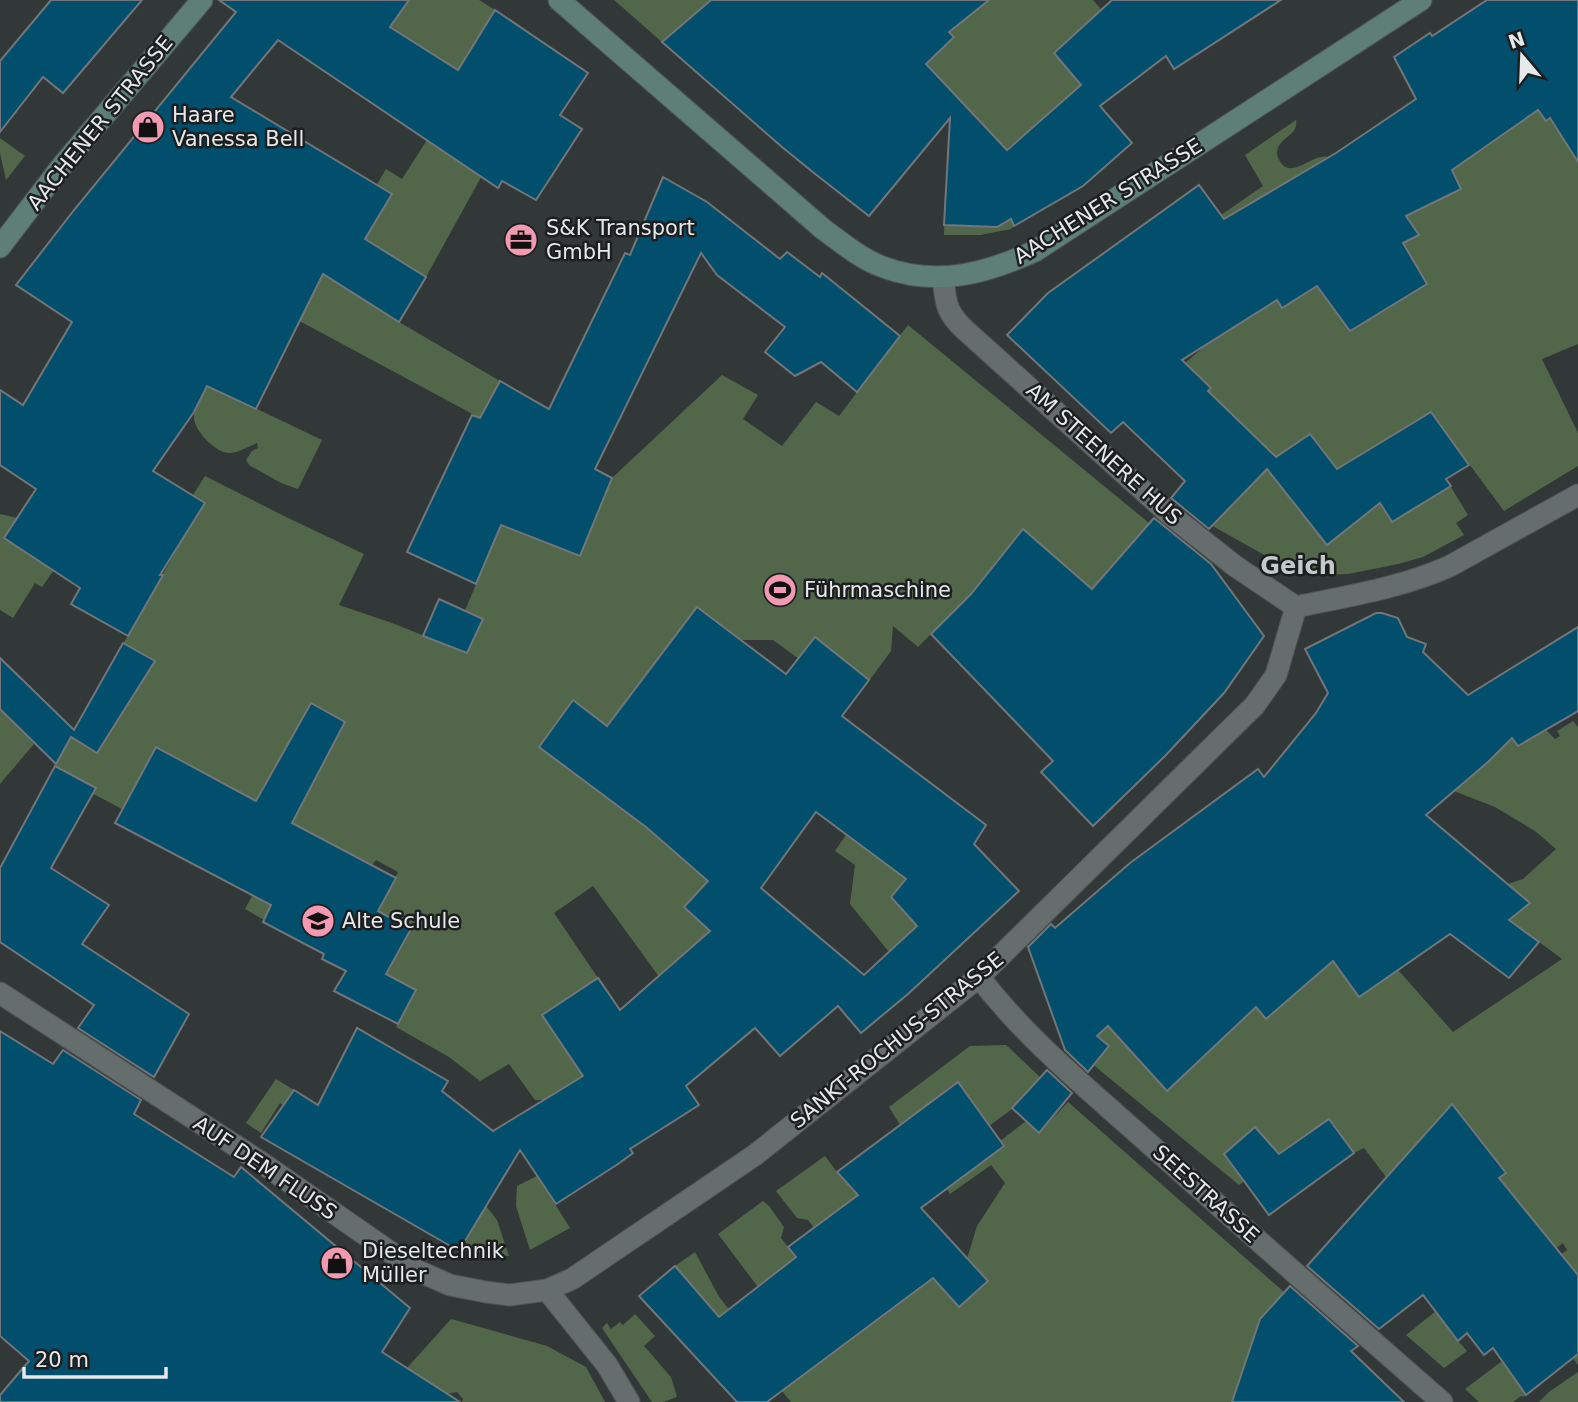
<svg xmlns="http://www.w3.org/2000/svg" width="1578" height="1402" font-family="'DejaVu Sans',sans-serif">
<style>
.green{fill:#52674a}
.building{fill:#024e6d;stroke:#707679;stroke-width:2;fill-rule:evenodd}
.lines{fill:none;stroke-linecap:round;stroke-linejoin:round}
.street-casing{stroke:#4f5454;stroke-width:23}
.secondary-casing{stroke:#4f5454;stroke-width:23}
.street{stroke:#666d6d;stroke-width:21}
.secondary{stroke:#5d7f76;stroke-width:21}
.labels{text-anchor:middle;dominant-baseline:central;stroke-width:5;stroke-linejoin:round;paint-order:stroke}
.poi-label{font-size:21px;fill:#e5e9e9;stroke:#1c1e1f;text-anchor:start}
.street-label{font-size:21px;fill:#e5e9e9;stroke:#1c1e1f}
.quarter-label{font-size:24px;font-weight:bold;fill:#c2caca;stroke:#1c1e1f}
</style>
<rect width="100%" height="100%" fill="#323838"/>
<g class="green">
<path d="M409,0H479L495,10L458,70L326,4Z"/>
<path d="M614,0H784L696,72Z"/>
<path d="M923,0H1093L1104,13L1083,66L1072,75L1087,94L1038,137L1030,130L1006,149L962,102L914,76L954,37Z"/>
<path d="M1578,34V344L1542,359L1578,433V466L1504,511L1444,430L1424,443L1468,515L1456,523L1464,535L1423,557L1398,564L1348,574L1321,575L1293,571L1209,524L1195,405L1211,388L1185,363L1206,345L1124,238L1199,185L1221,215L1263,186L1245,155L1296,120C1299,136 1278,137 1277,153C1277,156 1279,160 1281,163C1293,179 1313,153 1328,157L1268,194L1389,264L1409,252L1397,231L1410,222L1385,180L1434,137L1489,107L1505,133L1538,110L1546,121Z"/>
<path d="M429,137L485,170L426,277L365,239L387,202L372,193L386,169L402,179Z"/>
<path d="M0,138L25,156L6,180L0,153Z"/>
<path d="M979,165L1014,226L1011,229L980,235H944L945,193Z"/>
<path d="M273,243L399,322L500,381L480,418L244,291Z"/>
<path d="M908,325L1149,523L1090,592L1085,589L1087,584L1022,530L971,594L918,647L893,626L891,651L855,700L773,640H741L609,727L572,700L539,747L646,827L787,948L694,1019L725,1053L719,1059L593,886L554,913L598,978L543,1015L608,1075L544,1100H535L509,1064L480,1081L449,1057L396,1027L416,990L387,974L411,929L378,911L398,872L376,860L372,865L311,833L264,920L245,909L345,722L312,703L256,801L156,747L122,809L86,790L89,784L55,766L105,676L141,684L155,661L149,657L147,660L123,644L177,549L167,536L205,476L284,516L364,554L339,605L392,623L450,646L501,525L580,556L612,478L722,375L758,395L743,419L782,446L816,402L839,416Z"/>
<path d="M207,385L322,440L298,489L281,483L249,465L246,460L252,451L258,448L257,443C249,446 239,452 231,453C216,454 193,430 194,416C194,406 202,395 207,385Z"/>
<path d="M0,514L17,518L6,535L10,542L74,541L42,587L35,583L13,618L0,610Z"/>
<path d="M0,709L34,744L0,784Z"/>
<path d="M1573,721L1578,727V1365L1572,1357L1562,1365L1563,1366L1526,1395L1523,1397L1521,1396L1513,1402H1479L1465,1389L1566,1313L1559,1256L1567,1250L1563,1243L1547,1255L1537,1313L1484,1355L1466,1334L1458,1341L1467,1351L1444,1368L1406,1335L1477,1278L1399,1194L1364,1148L1354,1153L1329,1119L1239,1185L1079,1053L1108,1026L1167,1091L1253,1002L1318,972L1369,937L1453,1032L1562,959L1491,906L1508,884L1523,879L1556,849L1535,831L1495,807L1454,791L1512,738L1518,746L1546,730L1555,739L1560,736L1557,731Z"/>
<path d="M846,835L906,879L917,925L889,952L850,904L855,865L835,851Z"/>
<path d="M1006,1045L1040,1077L1012,1109L989,1126L958,1083L900,1125L889,1107L970,1046Z"/>
<path d="M276,1079L317,1104L308,1121L280,1103L261,1133L246,1123Z"/>
<path d="M1068,1102L1284,1292L1260,1319L1232,1402H791L782,1391L909,1295L822,1238L808,1220L797,1218L776,1191L825,1156L837,1172L967,1259L977,1226L1005,1183L991,1165L950,1194L947,1189L991,1148L1026,1121L1039,1133Z"/>
<path d="M537,1176L570,1228L530,1250L516,1206L517,1186Z"/>
<path d="M763,1201L769,1206L784,1227L781,1238L796,1257L758,1287L718,1234Z"/>
<path d="M486,1206L497,1220L509,1256L459,1251Z"/>
<path d="M695,1252L718,1295L735,1318L749,1353L675,1266Z"/>
<path d="M635,1314L655,1336L644,1346L671,1377L677,1397L663,1402H652L602,1328L607,1323L611,1329L620,1322L623,1325Z"/>
<path d="M451,1319L547,1346L586,1367L605,1402H462L463,1399L457,1392L447,1394L407,1368Z"/>
<path d="M1578,1372V1402H1539L1549,1392Z"/>
</g>
<g class="building">
<path d="M51,0H142L63,93L43,77L0,132V61Z"/>
<path d="M219,0H409L390,27L458,70L495,10L588,73L560,115L582,129L536,200L502,181L498,188L278,40L231,97L392,194L365,239L426,277L399,322L323,274L256,409L207,386L194,412L153,471L205,503L160,575H163L128,636L71,604L80,588L4,538L36,489L0,465V390L23,405L72,322L16,285L74,210L236,12Z"/>
<path d="M711,0H989L949,32L954,37L926,64L1007,150L1081,85L1054,53L1112,0H1281L1174,69L1166,56L1100,106L1132,143L1083,186L1014,226L1011,219L997,227L944,225L950,118L869,216L814,173L782,147L662,42Z"/>
<path d="M1487,0H1578V162L1550,118L1546,121L1538,110L1452,170L1461,189L1406,216L1419,235L1403,243L1427,284L1350,331L1317,286L1282,308L1277,300L1182,360L1211,388L1208,391L1276,457L1310,434L1337,469L1431,412L1469,465L1446,479L1451,486L1392,522L1380,503L1327,545L1267,469L1209,529L1171,498L1185,481L1123,422L1111,433L1007,335L1048,293L1199,185L1224,219L1336,153L1416,99L1394,57L1430,33L1432,36Z"/>
<path d="M663,177L707,202L780,259L787,252L820,277L822,273L900,336L857,392L821,362L795,376L765,352L785,327L717,275L701,253L595,469L612,478L580,556L501,525L476,584L407,552L472,415L480,418L500,381L549,409L625,253L630,255Z"/>
<path d="M1154,518L1211,564L1264,636L1224,693L1165,756L1093,826L1041,772L1053,761L931,634L971,594L1023,529L1092,589Z"/>
<path d="M439,599L483,619L467,653L423,636Z"/>
<path d="M697,607L786,674L815,637L869,680L842,716L986,825L974,844L1019,891L908,994L861,1033L838,1006L780,1056L755,1028L686,1086L699,1105L630,1149L633,1153L618,1164L556,1204L520,1150L459,1251L261,1137L294,1090L318,1105L357,1028L448,1081L442,1091L493,1131L583,1076L542,1015L598,978L620,1010L710,931L684,907L708,881L646,827L539,747L573,700L607,726ZM816,812L906,879L891,897L917,926L864,975L761,888Z"/>
<path d="M1376,613H1382L1398,618L1407,637L1426,644L1423,652L1468,695L1578,627V711L1518,746L1512,738L1488,762L1426,815L1530,903L1509,920L1539,942L1509,978L1450,934L1359,997L1333,961L1266,1019L1256,1007L1167,1091L1108,1026L1097,1036L1109,1046L1088,1072L1065,1050L1028,947L1051,924L1055,928L1130,863L1258,769L1264,777L1316,713L1328,693L1305,649Z"/>
<path d="M123,643L155,661L97,753L71,737L56,764L0,709V658L74,730Z"/>
<path d="M311,703L345,722L292,823L396,878L378,911L411,929L386,974L416,990L398,1024L334,991L346,971L322,959L324,954L263,922L271,905L115,823L156,747L256,801Z"/>
<path d="M55,766L96,788L51,868L109,905L82,944L189,1014L154,1077L78,1028L94,1005L0,942V868Z"/>
<path d="M0,1031L53,1064L63,1050L141,1100L134,1114L234,1177L241,1167L410,1308L382,1352L460,1402H0V1395L29,1361L0,1336Z"/>
<path d="M1047,1070L1072,1093L1039,1133L1012,1108Z"/>
<path d="M958,1082L1004,1146L921,1208L988,1281L959,1307L933,1278L767,1402H737L639,1296L675,1266L719,1317L796,1257L788,1247L858,1195L837,1172Z"/>
<path d="M1452,1104L1506,1173L1499,1178L1578,1275V1354L1526,1395L1493,1348L1484,1355L1467,1333L1458,1341L1423,1295L1379,1329L1307,1266Z"/>
<path d="M1329,1119L1354,1153L1269,1215L1224,1154L1255,1127L1279,1154Z"/>
<path d="M1290,1286L1358,1346L1351,1351L1404,1402H1232L1260,1319Z"/>
</g>
<g class="lines">
<defs>
<g id="street">
<path d="M943,278C946,302 945,311 964,329L1168,513L1235,566L1296,607"/>
<path d="M1296,607C1348,596 1401,588 1450,566L1578,495"/>
<path d="M979,977C1029,1042 1093,1093 1154,1148C1249,1233 1346,1318 1442,1402"/>
<path d="M0,993L259,1161L416,1270L450,1285L486,1292L510,1295L547,1290L572,1279L755,1155L979,977L1255,705L1276,675L1296,607"/>
<path d="M547,1290L607,1365L629,1402"/>
</g>
<g id="secondary">
<path d="M559,0L823,229C842,243 861,259 883,267C936,287 985,274 1035,251L1421,0"/>
<path d="M0,247L61,167L202,0"/>
</g>
</defs>
<use href="#street" class="street-casing"/>
<use href="#secondary" class="secondary-casing"/>
<use href="#street" class="street"/>
<use href="#secondary" class="secondary"/>
</g>
<defs>
<symbol id="shop-disc" viewBox="-11 -11 22 22"><circle r="9.5" fill="#f19ab2" stroke="#1c1e1f"/><path d="M-5-2.5h2.3a2.7 3.5 0 0 1 5.4 0H5L5.5 6h-11ZM-1.5-2.5h3a1.5 2.3 0 0 0-3 0Z" fill="#111"/></symbol>
<symbol id="office-disc" viewBox="-11 -11 22 22"><circle r="9.5" fill="#f19ab2" stroke="#1c1e1f"/><path d="M-6-3h4V-5.5h4V-3h4V5H-6ZM-1-4.5V-3h2v-1.5ZM-6 0V1H6V0Z" fill="#111"/></symbol>
<symbol id="stadium-disc" viewBox="-11 -11 22 22"><circle r="9.5" fill="#f19ab2" stroke="#1c1e1f"/><path d="M0-5a6.5 5 0 1 0 0 10a6.5 5 0 1 0 0-10ZM-3.5-1.8h7v3.6h-7Z" fill="#111"/></symbol>
<symbol id="school-disc" viewBox="-11 -11 22 22"><circle r="9.5" fill="#f19ab2" stroke="#1c1e1f"/><path d="M0-5L7-2L0 1L-7-2ZM-4 1L0 2.5L4 1V4Q0 6-4 4Z" fill="#111"/></symbol>
</defs>
<g fill-rule="evenodd">
<use href="#shop-disc" x="129" y="108" width="38" height="38"/>
<use href="#office-disc" x="502" y="221" width="38" height="38"/>
<use href="#stadium-disc" x="761" y="571" width="38" height="38"/>
<use href="#school-disc" x="299" y="902" width="38" height="38"/>
<use href="#shop-disc" x="318" y="1244" width="38" height="38"/>
</g>
<g class="labels">
<g class="poi-label">
<text x="172" y="115">Haare<tspan x="172" dy="24">Vanessa Bell</tspan></text>
<text x="546" y="228">S&amp;K Transport<tspan x="546" dy="24">GmbH</tspan></text>
<text x="804" y="590">Führmaschine</text>
<text x="342" y="921">Alte Schule</text>
<text x="362" y="1251">Dieseltechnik<tspan x="362" dy="24">Müller</tspan></text>
</g>
<g class="street-label">
<text transform="translate(100 123) rotate(-51)">AACHENER STRASSE</text>
<text transform="translate(1108 201) rotate(-32)">AACHENER STRASSE</text>
<text transform="translate(1104 454) rotate(42)">AM STEENERE HUS</text>
<text transform="translate(897 1040) rotate(-39)">SANKT-ROCHUS-STRASSE</text>
<text transform="translate(265 1168) rotate(34)">AUF DEM FLUSS</text>
<text transform="translate(1206 1194) rotate(42)">SEESTRASSE</text>
</g>
<g class="quarter-label">
<text x="1298" y="566">Geich</text>
</g>
</g>
<g transform="translate(1522 56) rotate(341)" stroke="#1c1e1f" stroke-width="5" paint-order="stroke">
<path d="M0-5L12 26L0 18L-12 26Z" fill="#e5e9e9"/>
<text y="-10" font-size="19" font-weight="bold" text-anchor="middle" fill="#e5e9e9">N</text>
</g>
<path d="M24 1367v10h142v-10" fill="none" stroke="#e5e9e9" stroke-width="3.5"/>
<text x="35" y="1367" font-size="21" fill="#e5e9e9" stroke="#1c1e1f" stroke-width="5" paint-order="stroke">20 m</text>
</svg>
